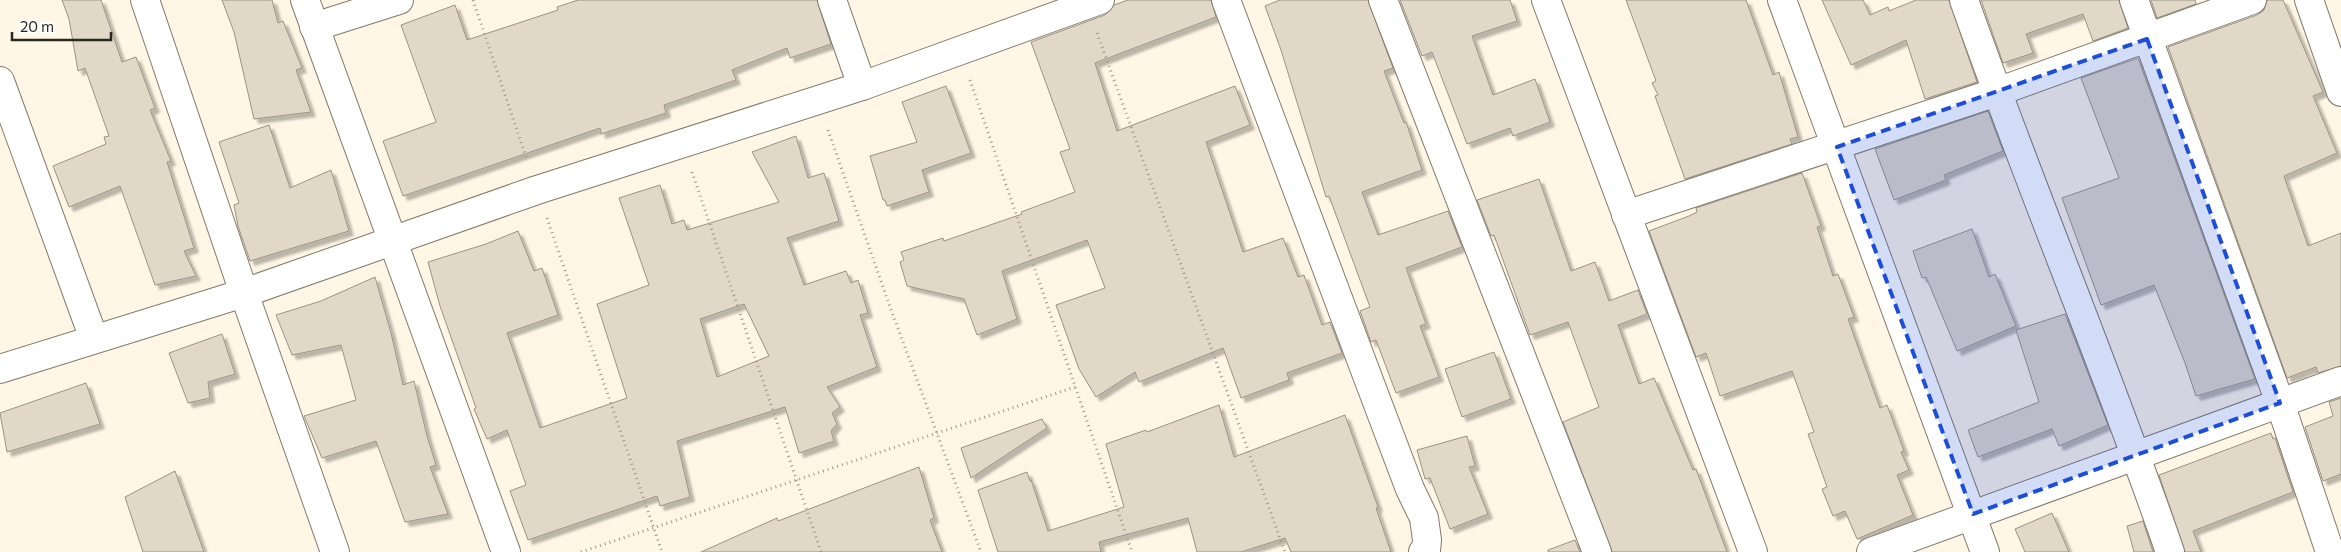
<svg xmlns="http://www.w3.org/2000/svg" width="2341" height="552" font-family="Commissioner,sans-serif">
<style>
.building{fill:#e1d8c7;stroke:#9b9383;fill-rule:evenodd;filter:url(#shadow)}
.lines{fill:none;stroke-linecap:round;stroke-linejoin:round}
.minor-casing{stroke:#827a6b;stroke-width:30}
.path{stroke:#9f988c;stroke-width:3;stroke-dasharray:1 4;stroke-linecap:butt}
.minor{stroke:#fff;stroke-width:28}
.marked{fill:#1d4ed8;fill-opacity:0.2;stroke:#1d4ed8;stroke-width:4;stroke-dasharray:10 6;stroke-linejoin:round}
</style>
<defs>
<filter id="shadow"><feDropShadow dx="4.5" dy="4.5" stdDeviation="1" flood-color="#0004"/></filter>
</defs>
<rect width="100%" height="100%" fill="#fff6e5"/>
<g class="building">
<path d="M62,0H101L122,62L136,57L155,108L150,110L171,161L167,162L194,248L184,251L196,276L155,285L120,186L69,207L53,166L106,144L104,137L109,136L85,68L78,71L69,19Z"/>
<path d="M222,0H272L278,23L283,21L302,68L296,70L311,112L254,119L234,32Z"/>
<path d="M578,0H817L831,44L790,58L787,48L732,70L736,80L664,105L666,113L601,134L600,128L403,196L383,141L436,122L401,25L455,5L467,40L558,10L557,7Z"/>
<path d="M1128,0H1211L1216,17L1095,63L1117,131L1235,86L1250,125L1206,142L1243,252L1283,238L1298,277L1304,275L1322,325L1330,322L1342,353L1287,373L1289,380L1241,398L1223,348L1139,382L1135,372L1096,397L1079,369L1056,305L1105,288L1087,240L1002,271L1017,319L977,335L964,299L907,286L900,262L904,260L901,252L943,238L944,241L1022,214L1021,212L1075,192L1060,152L1070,149L1031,42L1105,15L1114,5Z"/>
<path d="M1280,0H1368L1393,68L1384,71L1404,123L1406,122L1422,170L1362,192L1378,235L1448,211L1462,247L1406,268L1426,324L1420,326L1439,377L1396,393L1376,340L1371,342L1360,311L1370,307L1329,196L1326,197L1281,50L1265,6Z"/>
<path d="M1400,0H1510L1517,21L1472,36L1493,95L1535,79L1550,122L1513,136L1510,128L1467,144L1432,52L1422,56Z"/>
<path d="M1626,0H1746L1773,75L1779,72L1798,137L1790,139L1792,144L1685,179L1655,96L1658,95L1652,83L1656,81Z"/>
<path d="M1822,0H1863L1870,15L1888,7L1889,11L1916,0H1949L1977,82L1925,99L1906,40L1851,65Z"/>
<path d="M1981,0H2119L2128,28L2093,41L2083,14L2026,34L2033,53L2003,63Z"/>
<path d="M2151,0H2195L2196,4L2157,18Z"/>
<path d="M2267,0H2283L2323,92L2313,96L2337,153L2284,176L2308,246L2341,233V366L2318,373L2316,367L2287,378L2168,47L2257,15L2264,10Z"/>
<path d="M2138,58L2255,379L2196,396L2185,363L2154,285L2101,305L2062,198L2119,178L2081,78Z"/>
<path d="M946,86L971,153L922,170L929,192L887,206L885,200H883L870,156L917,142L902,102Z"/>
<path d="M1988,111L2003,151L1944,175L1946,180L1894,200L1875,149Z"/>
<path d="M269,125L290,188L331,170L349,231L250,261L238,226L234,205L239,203L219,142Z"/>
<path d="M796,136L808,178L824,173L839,221L787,238L804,285L846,271L851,283L858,280L868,313L860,315L877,367L827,387L840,407L832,413L837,424L831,431L834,441L799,453L785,407L677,441L690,497L660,506L657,496L528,540L510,491L526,485L507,430L487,439L474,409L476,408L440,306L428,262L486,244L518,231L534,271L542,268L558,315L507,333L540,428L627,398L597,304L649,285L619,198L660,185L672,224L684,220L687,230L779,202L752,152ZM744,304L769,356L717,377L700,319Z"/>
<path d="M1802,173L1821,226L1817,227L1833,276L1838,274L1854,317L1848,319L1863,361L1880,408L1887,405L1904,451L1901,452L1909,470L1897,475L1913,515L1857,539L1845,511L1833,516L1822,489L1827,487L1808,434L1814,432L1792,371L1720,396L1706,353L1696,357L1649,231L1689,216L1697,212L1696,208Z"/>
<path d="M1539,179L1571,271L1595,262L1609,301L1638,290L1647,314L1618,325L1639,384L1654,378L1693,470L1696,469L1727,552H1612L1563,422L1599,407L1568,322L1530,335L1494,235L1491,236L1477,200Z"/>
<path d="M1972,229L1989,277L1995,274L2016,326L1957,351L1926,277L1922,278L1913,251Z"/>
<path d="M375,277L391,333L403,385L414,381L427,436L436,465L430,467L448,514L405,522L376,441L322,458L304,416L356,400L341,345L292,355L276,315L321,301Z"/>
<path d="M2065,314L2108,425L2059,446L2052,429L1978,457L1968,430L2039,402L2016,330Z"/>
<path d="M222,334L235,374L208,382L210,398L188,403L169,353Z"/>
<path d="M1494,352L1511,399L1462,417L1445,369Z"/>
<path d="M86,383L100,424L7,452L0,413Z"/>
<path d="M2341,398V474L2323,481L2305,427L2333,416L2329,402Z"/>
<path d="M1219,405L1234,457L1345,415L1378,507L1376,508L1391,552H1291L1285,538L1241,552H1197L1188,518L1099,542L1101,552H998L978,490L1027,472L1030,481L1031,480L1048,531L1124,507L1106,444L1146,430L1147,432Z"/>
<path d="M1042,419L1047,428L971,478L961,448Z"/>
<path d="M2271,433L2273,439L2275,438L2293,492L2193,531L2201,552H2185L2159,475Z"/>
<path d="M1467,436L1475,466L1469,467L1488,514L1450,529L1430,478L1425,479L1417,450Z"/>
<path d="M919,467L934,518L930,520L942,552H701L777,518L778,521Z"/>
<path d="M175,471L204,552H143L125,497Z"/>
<path d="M2052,513L2069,552H2025L2015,529Z"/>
<path d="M2143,521L2153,552H2134L2127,526Z"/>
<path d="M1575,540L1580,552H1548V550Z"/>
</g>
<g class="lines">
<defs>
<g id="minor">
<path d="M145,0L244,293L335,552"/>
<path d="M305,0L506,552"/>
<path d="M832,0L862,86"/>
<path d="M1226,0L1368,378L1410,489L1424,518L1427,540L1426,550L1423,552"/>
<path d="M1383,0L1597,552"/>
<path d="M1546,0L1753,552"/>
<path d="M1782,0L1985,552"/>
<path d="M1964,0C2029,185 2106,366 2170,552"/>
<path d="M2134,0L2280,403L2330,552"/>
<path d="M2309,0L2341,92"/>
<path d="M314,27L399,0"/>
<path d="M0,81L94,339"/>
<path d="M1626,215L1997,92L2252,0"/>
<path d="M0,369L244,293L537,190L862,86L1100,0"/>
<path d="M1871,552L2341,381"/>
</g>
</defs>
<use href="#minor" class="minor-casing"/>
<g class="path">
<path d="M473,0L527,160"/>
<path d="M1097,33L1285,552"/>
<path d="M970,80L1132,552"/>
<path d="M828,130L890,307L981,552"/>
<path d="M692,172L821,552"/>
<path d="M547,218L662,552"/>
<path d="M581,552L1075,387"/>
</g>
<use href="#minor" class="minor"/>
</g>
<path class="marked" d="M2147,39L2280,403L1973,514L1837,147Z"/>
<path d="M12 32v8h99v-8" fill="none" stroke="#2a2620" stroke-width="2.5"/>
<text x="20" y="32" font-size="15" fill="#2a2620" stroke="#ffffff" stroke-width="4" paint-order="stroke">20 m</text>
</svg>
